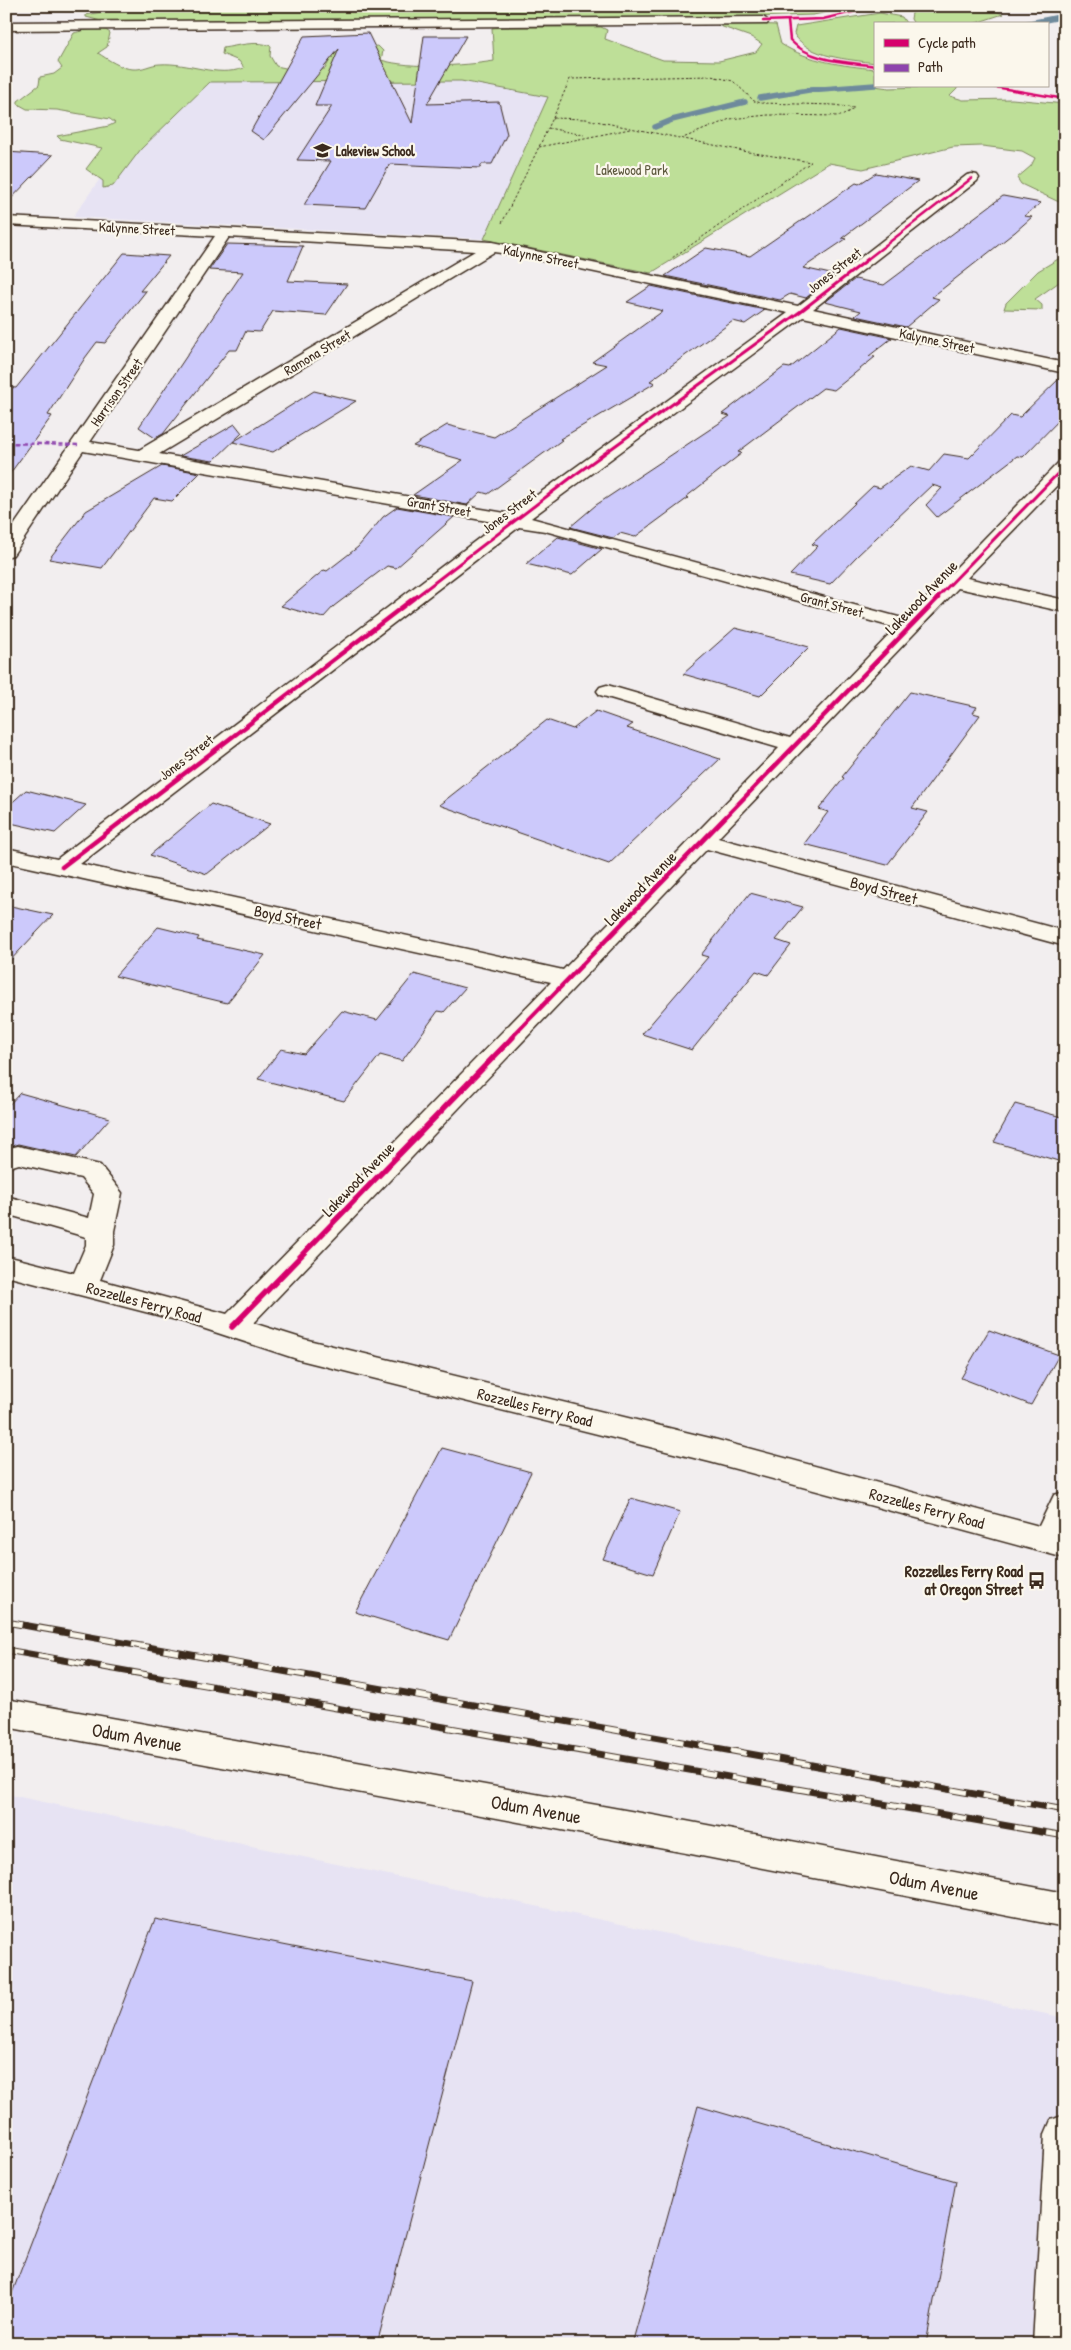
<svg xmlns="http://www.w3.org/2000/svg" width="1071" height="2350" font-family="'Patrick Hand',sans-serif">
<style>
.built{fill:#e7e3f3}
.green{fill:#bedf98;stroke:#7c845b}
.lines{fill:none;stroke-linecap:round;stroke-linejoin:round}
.stream{stroke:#6e8a9c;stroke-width:5.5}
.building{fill:#ccc9fb;stroke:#3b2a1e}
.minor-casing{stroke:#3b2a1e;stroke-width:3}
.path{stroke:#3b2a1e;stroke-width:1;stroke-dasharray:2.5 2;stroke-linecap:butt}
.minor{fill:#fbf7ec;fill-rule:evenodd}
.rail-casing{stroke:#3b2a1e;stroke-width:7}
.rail{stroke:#fbf7ec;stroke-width:5;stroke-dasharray:16;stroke-linecap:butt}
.quiet{stroke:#8e44ad;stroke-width:2.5;stroke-dasharray:5 2.5;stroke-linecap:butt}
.cycleway-far3-casing{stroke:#fbf7ec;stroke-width:4}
.cycleway-far2-casing{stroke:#fbf7ec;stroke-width:5}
.cycleway-far1-casing{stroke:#fbf7ec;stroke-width:7}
.cycleway-casing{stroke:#fbf7ec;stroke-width:9}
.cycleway-far3{stroke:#d6006c;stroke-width:2.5}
.cycleway-far2{stroke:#d6006c;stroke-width:3}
.cycleway-far1{stroke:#d6006c;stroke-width:4.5}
.cycleway{stroke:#d6006c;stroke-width:5.5}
.labels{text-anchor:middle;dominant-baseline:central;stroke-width:4.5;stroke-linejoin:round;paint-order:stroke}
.far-poi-label{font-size:14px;font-weight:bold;fill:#3b2a1e;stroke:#fbf7ec;text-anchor:start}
.far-park-label{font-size:14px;fill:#5c573c;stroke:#fbf7ec}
.far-street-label{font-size:14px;fill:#3b2a1e;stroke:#fbf7ec}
.street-label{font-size:16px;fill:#3b2a1e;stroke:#fbf7ec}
.poi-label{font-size:16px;font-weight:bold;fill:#3b2a1e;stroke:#fbf7ec;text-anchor:end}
.near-street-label{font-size:19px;fill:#3b2a1e;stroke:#fbf7ec}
</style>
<rect width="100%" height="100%" fill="#f2eeef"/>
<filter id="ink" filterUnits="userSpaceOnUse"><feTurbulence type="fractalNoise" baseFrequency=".02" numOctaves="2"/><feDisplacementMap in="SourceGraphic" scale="10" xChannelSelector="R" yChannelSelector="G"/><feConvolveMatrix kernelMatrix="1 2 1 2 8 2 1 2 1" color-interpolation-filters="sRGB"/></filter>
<g filter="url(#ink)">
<g class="built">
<path d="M562,73L484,239L73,217L168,82Z"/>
<path d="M6,1794L1065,2018V2344H6Z"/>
</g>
<g class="green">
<path d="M132,6H860L813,15L752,17L101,21L86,17V15Z"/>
<path d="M925,6L979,9L988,7L1003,14L973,24H914L911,19L912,13Z"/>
<path d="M880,13L902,17L906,23L875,24V63C848,59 809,58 794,34L796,26Z"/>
<path d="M725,23L776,25L781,44C810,62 841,65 875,69V86L889,88L957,86V89L950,96L963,100L1012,99L1065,104V202H1059L1021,184L1017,178L1031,166L1035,158L1022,151L982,146L953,147L863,169L829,163L651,273L484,239L548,97L461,81L210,82L141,149L113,186L103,188V181L86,169L102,148L60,139L57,136L109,126L115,123L110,119L57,110L27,109L18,104V101L39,85L40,77L54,74L62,68L58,62L74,33C86,30 101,25 110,33L107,47L98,53C107,59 122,69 133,69C143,70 151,64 160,64C189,62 216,78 244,68L239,61L222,54L223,48C237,46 256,40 271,46L270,56L276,66L290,69H325L335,50L378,46L383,51L381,60C411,69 464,66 494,61L492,28L504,27H601L607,30L605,39L663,60L719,61L756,52L762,44L751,37L717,25Z"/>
<path d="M1065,255V278L1035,299L1042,305V310L1004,309L1006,303L1038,271Z"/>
</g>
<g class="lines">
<g class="stream">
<path d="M1025,24L1065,16"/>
<path d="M760,98L809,90L875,85"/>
<path d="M655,127L672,120L745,102"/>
</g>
</g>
<g class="building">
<path d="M368,33L412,123L424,36H466L427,104L499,102L507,134L492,164H482L480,168L390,164L365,208L304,205L331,161L297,160L332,106H315L339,49L264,140L251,131L304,36Z"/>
<path d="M6,152L53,155L6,204Z"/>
<path d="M876,173L918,181L842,238L846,239L803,268L835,275L806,298L790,294L780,300L665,276L706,248L750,256L856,183L859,184Z"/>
<path d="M1003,196L1041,203L1024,216L1032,217L1015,232L932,297L939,299L906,327L855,316L861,311L825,302L855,279L884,285Z"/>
<path d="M227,244L303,246L288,281L347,284L326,315L273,311L260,332L246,331L237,350H229L163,434L155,438L139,427L243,272L209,270Z"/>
<path d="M124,253L169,256L140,291H146L105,343L97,342L85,358L48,415L52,416L6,479V387L16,388Z"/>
<path d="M651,286L765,310L745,324L733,321L650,381L655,383L560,439L562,440L488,494L481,492L467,505L413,495L463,460L413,446L447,425L494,437L607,365L592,362L663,311L627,302Z"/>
<path d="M841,327L892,338L869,356L875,357L834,390L823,388L738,452L742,453L686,497L688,498L635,537L620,533L613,538L570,527L596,505L730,416L722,414L784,367L790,368Z"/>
<path d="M1063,375L1065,414L1023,457L1017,456L937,517L926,505L942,488L932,485L857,556L830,584L790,575L818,546L812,544L873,486L880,488L911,466L929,471L944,454L969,458L1011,415L1020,417Z"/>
<path d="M314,391L356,401L273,452L233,442Z"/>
<path d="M235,424L242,433L213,461L180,456Z"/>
<path d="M162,466L200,473L172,501L154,498L102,568L49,559L86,511Z"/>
<path d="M397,507L454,517L396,568L387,566L334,606L323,618L281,606L324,570L327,571L358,547L383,517Z"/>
<path d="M558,537L602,549L572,575L526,564Z"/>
<path d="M735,628L802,645L809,647L760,696L683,674Z"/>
<path d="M910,692L977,707L973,713L980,715L912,808L928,812L887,865L804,844L828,812L819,809L844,778L842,777Z"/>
<path d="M596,711L633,724L627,728L720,759L609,864L439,805L547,720L573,729Z"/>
<path d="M26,790L86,805L55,833L6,822V808Z"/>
<path d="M211,804L270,824L207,874L150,855Z"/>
<path d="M750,893L803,907L776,940L791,945L768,975L756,971L692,1050L642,1034L708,957L701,955Z"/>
<path d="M6,905L53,915L6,965Z"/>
<path d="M158,927L199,937L197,940L265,955L227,1003L115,976Z"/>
<path d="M414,974L465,988L444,1012L438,1011L402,1061L380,1055L344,1101L258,1079L281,1049L304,1054L342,1011L377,1020Z"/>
<path d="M20,1093L110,1118L76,1157L18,1144L12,1146L6,1144V1108Z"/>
<path d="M1015,1104L1065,1118V1163L994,1142Z"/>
<path d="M989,1330L1059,1355L1031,1405L961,1378Z"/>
<path d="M442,1448L531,1472L449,1640L355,1612Z"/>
<path d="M631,1498L680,1512L653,1574L603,1559Z"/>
<path d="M155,1919L472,1981L377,2344H6V2309Z"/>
<path d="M698,2106L956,2181L926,2344H632Z"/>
</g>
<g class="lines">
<defs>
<g id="minor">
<path d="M763,17L769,21L767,24L6,30V22Z"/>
<path d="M972,174L977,175L979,178L977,181L813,309L1065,363V373L803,317L531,518L906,619L1059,462L1065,461V477L967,578L1065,600V612L958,588L718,838L1065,931V946L707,849L253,1323L304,1339L710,1438L1039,1526L1054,1495L1065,1492V1558L710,1462L300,1360L184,1322L6,1276V1256L74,1273L86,1245V1237L6,1214V1196L89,1218L94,1194L81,1178L19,1164L6,1168V1149L18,1146L100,1165L122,1193L114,1231V1245L100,1280L227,1314L551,982L6,862V848L57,859L499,523L83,451L13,555L6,557V537L215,236L6,225V217L492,242L798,306L967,175ZM229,237L475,251L139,450L90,442ZM494,252L515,255L788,313L511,514L159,454ZM519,527L545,531L896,628L790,738L614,687L607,685L600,687L597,691L600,695L779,748L563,970L80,864Z"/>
<path d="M6,1699L686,1821L1065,1893V1927L686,1853L6,1727Z"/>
<path d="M1065,2115V2344H1033L1045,2134L1051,2120Z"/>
</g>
</defs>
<use href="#minor" class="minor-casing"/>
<g class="path">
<path d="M553,118L570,79L711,76L733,81L754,101L761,103L834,105L854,108L842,116L768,115L730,119L683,138"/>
<path d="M548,128L584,135"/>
<path d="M539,147L630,129"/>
<path d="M502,223L553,118L586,119L748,152L811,162L672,258"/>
</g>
<use href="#minor" class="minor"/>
<defs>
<g id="rail">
<path d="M6,1622L1065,1810"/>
<path d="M6,1650L1065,1836"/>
</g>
</defs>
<use href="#rail" class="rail-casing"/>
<use href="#rail" class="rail"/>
<path class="quiet" d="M6,443L78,445"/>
<defs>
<g id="cycleway-far3">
<path d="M763,21L823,19L878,6"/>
<path d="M788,21L790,40C810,62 848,62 875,66"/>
<path d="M989,86L1065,99"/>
<path d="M865,261L972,178"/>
</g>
<g id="cycleway-far2">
<path d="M413,599L572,477L801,311L867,260"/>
<path d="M936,599L1065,466"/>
</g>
<g id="cycleway-far1">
<path d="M62,867L414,598"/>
<path d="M511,1038L938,598"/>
</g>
<path id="cycleway" d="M232,1327L513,1037"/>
</defs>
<use href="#cycleway-far3" class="cycleway-far3-casing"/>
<use href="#cycleway-far2" class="cycleway-far2-casing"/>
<use href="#cycleway-far1" class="cycleway-far1-casing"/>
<use href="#cycleway" class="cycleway-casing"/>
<use href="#cycleway-far3" class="cycleway-far3"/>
<use href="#cycleway-far2" class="cycleway-far2"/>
<use href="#cycleway-far1" class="cycleway-far1"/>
<use href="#cycleway" class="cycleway"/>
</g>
</g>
<defs>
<symbol id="school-bare" viewBox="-9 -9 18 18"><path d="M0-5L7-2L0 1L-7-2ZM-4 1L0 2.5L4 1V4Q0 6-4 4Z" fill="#3b2a1e" stroke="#fbf7ec" stroke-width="2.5" paint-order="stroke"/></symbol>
<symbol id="bus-bare" viewBox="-9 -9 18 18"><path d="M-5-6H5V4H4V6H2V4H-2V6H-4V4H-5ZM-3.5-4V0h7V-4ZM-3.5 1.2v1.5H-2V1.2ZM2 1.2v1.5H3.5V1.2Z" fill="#3b2a1e" stroke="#fbf7ec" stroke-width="2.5" paint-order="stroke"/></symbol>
</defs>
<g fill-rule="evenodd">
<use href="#school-bare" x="310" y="138" width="25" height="25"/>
<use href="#bus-bare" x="1024" y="1568" width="25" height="25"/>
</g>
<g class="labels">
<g class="far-poi-label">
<text x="336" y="150">Lakeview School</text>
</g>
<g class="far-park-label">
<text x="632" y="169">Lakewood Park</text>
</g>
<g class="far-street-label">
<text transform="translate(137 228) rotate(3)">Kalynne Street</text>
<text transform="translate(541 256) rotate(11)">Kalynne Street</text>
<text transform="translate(834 270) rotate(-38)">Jones Street</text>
<text transform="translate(937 340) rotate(12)">Kalynne Street</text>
<text transform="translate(317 352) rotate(-31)">Ramona Street</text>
<text transform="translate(116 392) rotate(-55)">Harrison Street</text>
<text transform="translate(439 506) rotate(10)">Grant Street</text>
<text transform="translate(509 511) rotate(-37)">Jones Street</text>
<text transform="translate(832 604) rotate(15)">Grant Street</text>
<text transform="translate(186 757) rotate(-38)">Jones Street</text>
</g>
<g class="street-label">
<text transform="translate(921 597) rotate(-46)">Lakewood Avenue</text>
<text transform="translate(640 888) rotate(-46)">Lakewood Avenue</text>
<text transform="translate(884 890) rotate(15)">Boyd Street</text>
<text transform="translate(288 917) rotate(12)">Boyd Street</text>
<text transform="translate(358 1179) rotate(-46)">Lakewood Avenue</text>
<text transform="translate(144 1302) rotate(15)">Rozzelles Ferry Road</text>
<text transform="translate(535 1407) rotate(14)">Rozzelles Ferry Road</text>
<text transform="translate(927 1508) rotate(15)">Rozzelles Ferry Road</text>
</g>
<g class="poi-label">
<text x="1023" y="1571">Rozzelles Ferry Road<tspan x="1023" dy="18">at Oregon Street</tspan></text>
</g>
<g class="near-street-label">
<text transform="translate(137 1737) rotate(10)">Odum Avenue</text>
<text transform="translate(536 1809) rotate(10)">Odum Avenue</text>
<text transform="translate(934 1885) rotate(11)">Odum Avenue</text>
</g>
</g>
<rect width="1071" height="2350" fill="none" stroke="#fbf7ec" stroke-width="25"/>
<rect x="12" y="12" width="1046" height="2325" fill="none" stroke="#3b2a1e" stroke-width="2" filter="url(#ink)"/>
<rect x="874" y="22" width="175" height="65" fill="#fbf7ec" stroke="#aea59a"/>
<rect x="884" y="39" width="25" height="8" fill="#d6006c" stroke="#aea59a"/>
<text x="918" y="48" font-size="15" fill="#3b2a1e">Cycle path</text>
<rect x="884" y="64" width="25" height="8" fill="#8e44ad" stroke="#aea59a"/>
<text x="918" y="72" font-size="15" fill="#3b2a1e">Path</text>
</svg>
